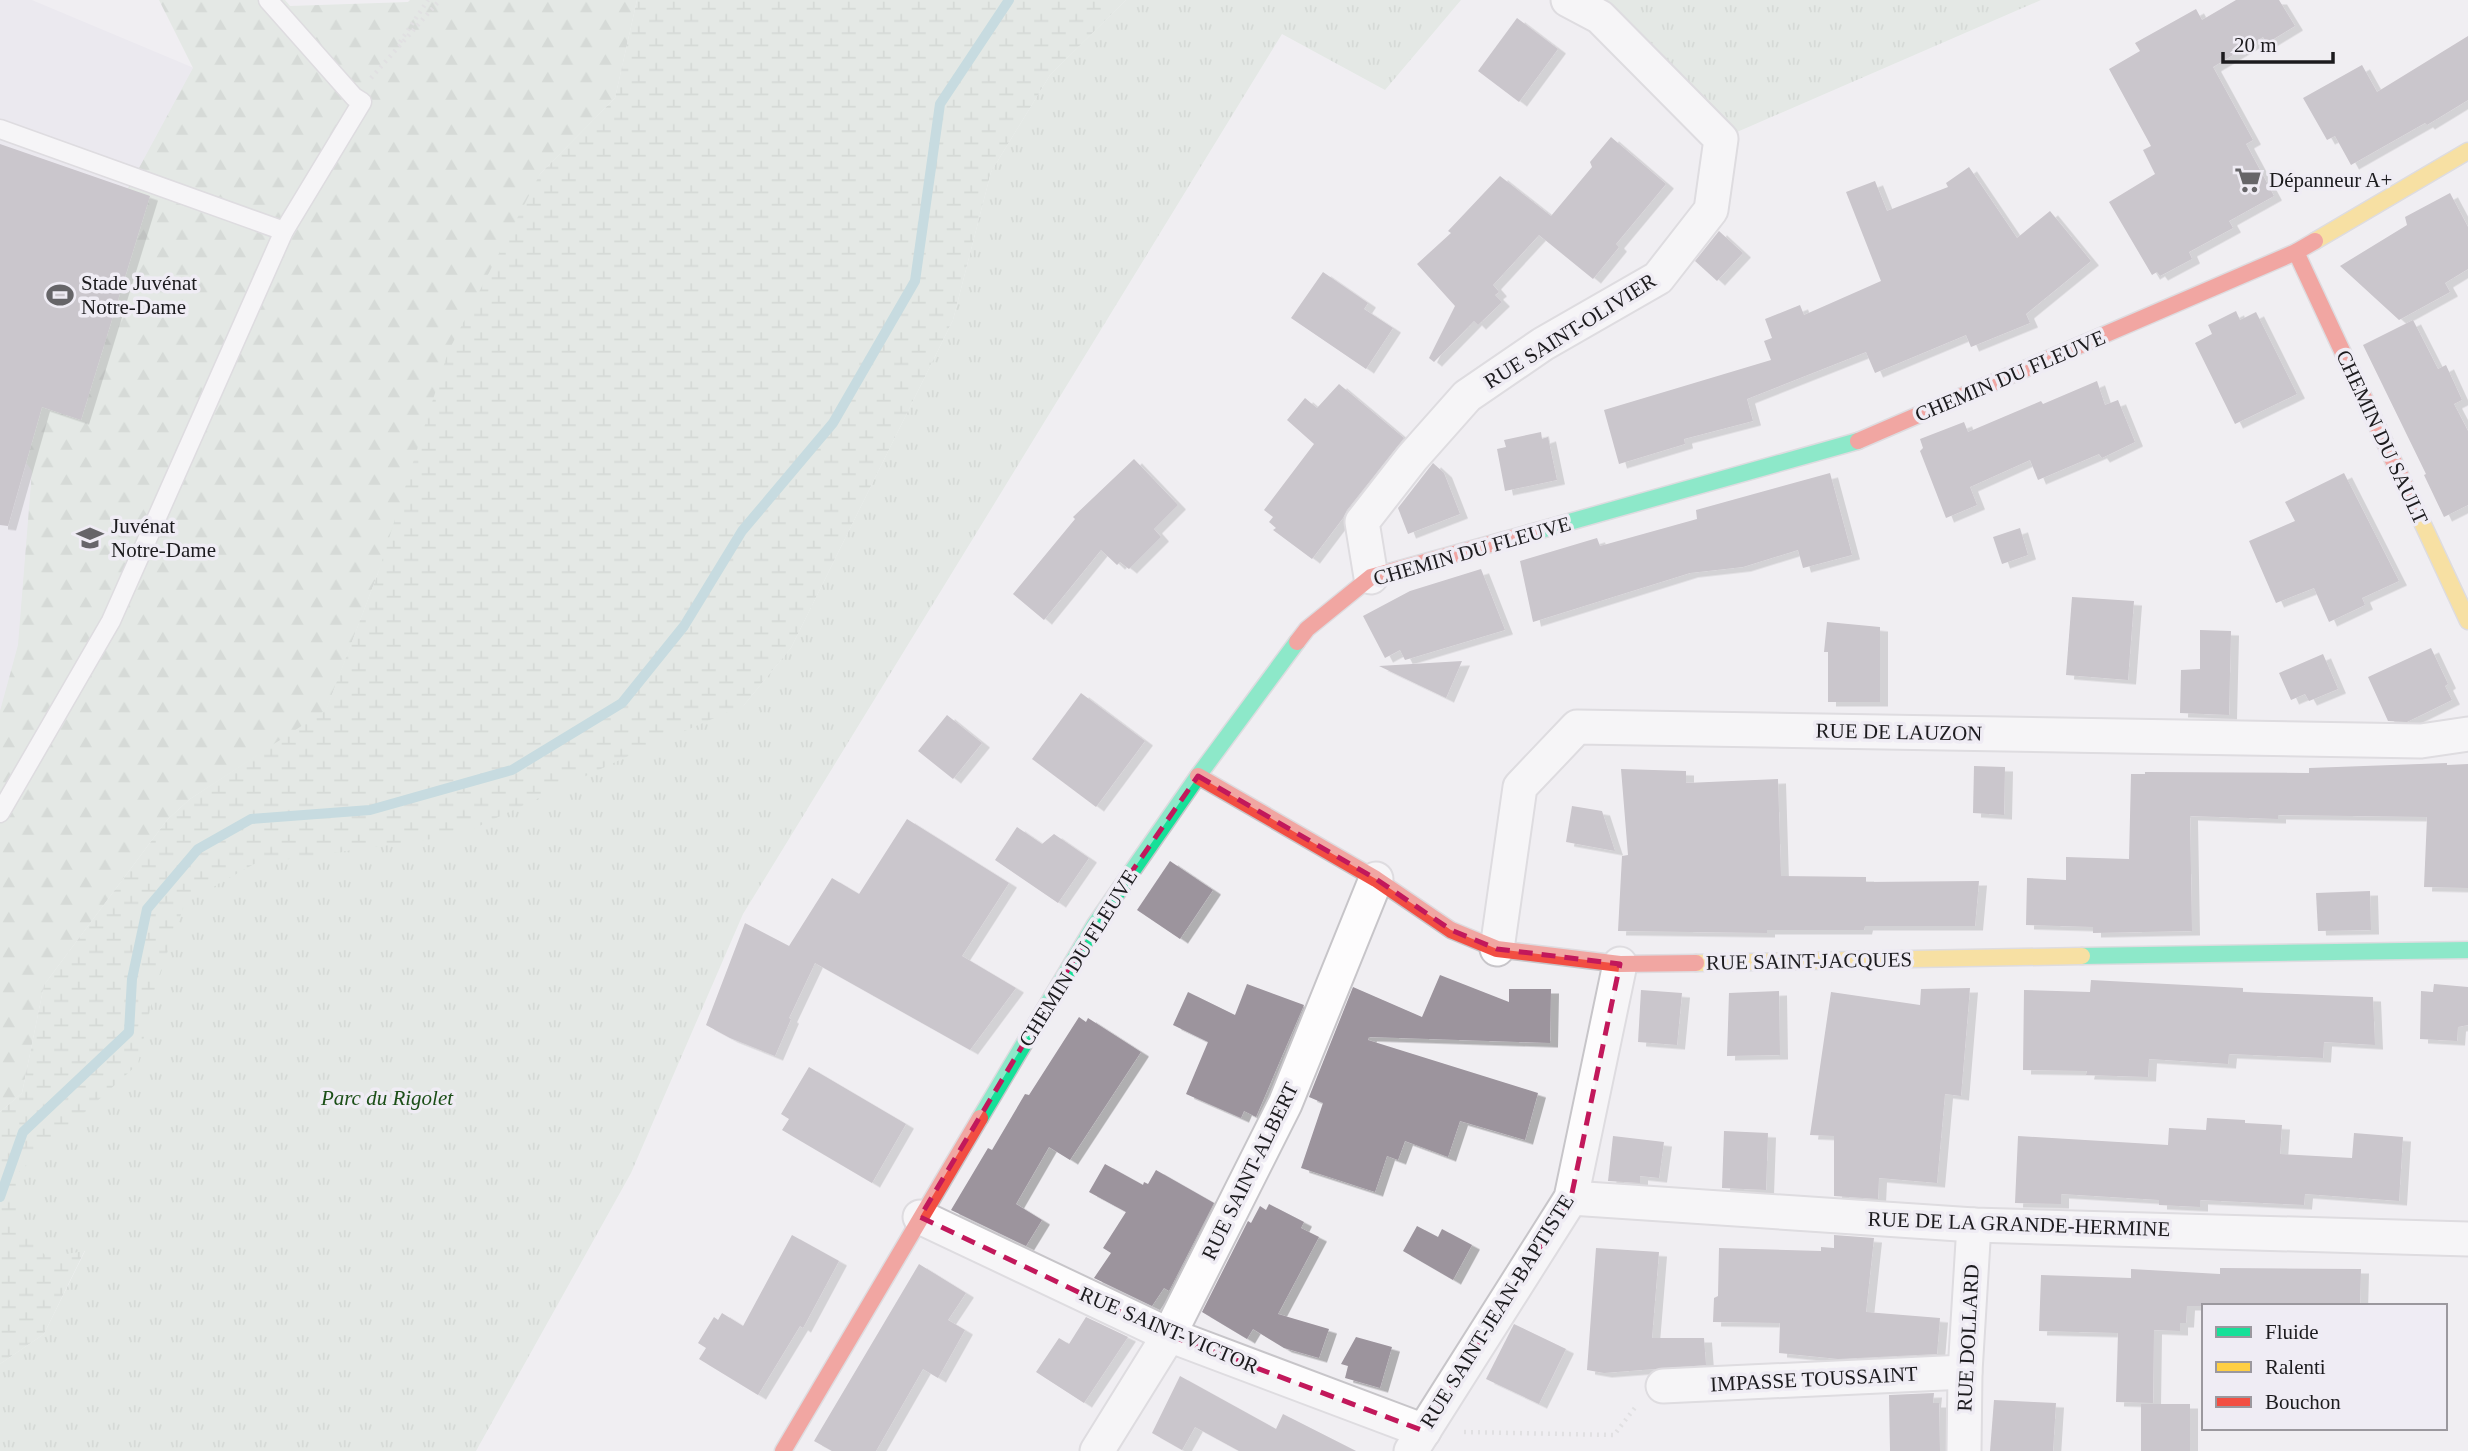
<svg xmlns="http://www.w3.org/2000/svg" width="2468" height="1451" font-family="Georgia,serif">
<style>
.built{fill:#e5e2ec}
.forest{fill:url(#forest-firs)}
.wetland{fill:url(#wetland-marsh)}
.park{fill:url(#park-tufts)}
.lines{fill:none;stroke-linecap:round;stroke-linejoin:round}
.stream{stroke:#94c3ca;stroke-width:10}
.building{fill:#9c949d;filter:url(#shadow)}
.lane-casing{stroke:#c7c5c9;stroke-width:21}
.street-casing{stroke:#c7c5c9;stroke-width:37}
.fast-casing{stroke:#c7c5c9;stroke-width:19}
.slow-casing{stroke:#c7c5c9;stroke-width:19}
.jam-casing{stroke:#c7c5c9;stroke-width:19}
.path{stroke:#cececf;stroke-width:4.5;stroke-dasharray:2 5;stroke-linecap:butt}
.lane{stroke:#fdfcfd;stroke-width:18}
.street{stroke:#fdfcfd;stroke-width:33}
.fast{stroke:#16e098;stroke-width:16}
.slow{stroke:#ffcf43;stroke-width:16}
.jam{stroke:#f24e42;stroke-width:16}
.marked{fill:none;stroke:#c2185b;stroke-width:5;stroke-dasharray:14 9;stroke-linejoin:round}
.labels{text-anchor:middle;dominant-baseline:central;stroke-width:7;stroke-linejoin:round;paint-order:stroke}
.poi-label{font-size:21px;fill:#1c1b1e;stroke:#efecf4;text-anchor:start}
.street-label{font-size:21px;fill:#1c1b1e;stroke:#efecf4}
.park-label{font-size:21px;font-style:italic;fill:#1c4f18;stroke:#efecf4}
</style>
<defs>
<pattern id="forest-firs" width="22" height="20" patternUnits="userSpaceOnUse" patternTransform="scale(1.75)"><rect width="22" height="20" fill="#d4e1d4"/><path d="M5 1l3.5 6h-7zM16 11l3.5 6h-7z" fill="#b5c0b6"/></pattern>
<pattern id="wetland-marsh" width="20" height="14" patternUnits="userSpaceOnUse" patternTransform="scale(1.75)"><rect width="20" height="14" fill="#d4e1d4"/><path d="M1 5h8M5 5V1M11 12h8M15 12V8" fill="none" stroke="#b5c0b6"/></pattern>
<pattern id="park-tufts" width="24" height="20" patternUnits="userSpaceOnUse" patternTransform="scale(1.75)"><rect width="24" height="20" fill="#d4e1d4"/><path d="M3 7l-1-3M5 7V3M7 7l1-3M15 17l-1-3M17 17v-4M19 17l1-3" fill="none" stroke="#b5c0b6"/></pattern>
<filter id="shadow"><feDropShadow dx="8" dy="4.5" stdDeviation="0" flood-color="#0004"/></filter>
</defs>
<rect width="100%" height="100%" fill="#f0eef2"/>
<path class="built" d="M0,0H32L361,138L0,938Z"/>
<path class="forest" d="M159,0H285L290,6L408,2L410,0H637L615,98L540,174L378,573L326,711L190,799L167,820L44,985L22,1093L0,1112V711L18,645L32,471L0,425L193,68Z"/>
<path class="wetland" d="M637,0H1126L1050,75L991,172L953,320L791,648L744,705L85,1250L44,1334L0,1364V1112L22,1093L44,985L167,820L190,799L326,710L378,573L448,352L540,174L615,98Z"/>
<g class="park">
<path d="M1126,0H1461L1385,90L1282,34L743,914L631,1173L476,1451H0V1364L44,1334L85,1251L47,1257L19,1229V1172L138,1064L155,987L185,903L254,864L460,835L639,751L744,705L791,648L953,320L991,172L1050,75Z"/>
<path d="M1568,0H2041L1721,139Z"/>
</g>
<g class="lines">
<path class="stream" d="M0,1197L23,1132L129,1032L132,979L147,909L198,849L251,819L370,810L512,770L622,703L684,626L742,531L833,423L915,281L940,104L1009,0"/>
</g>
<g class="building">
<path d="M2236,0H2279L2295,26L2267,43L2263,37L2213,67L2253,140L2246,144L2274,196L2229,221L2233,228L2189,252L2192,259L2160,276L2157,272L2152,275L2109,202L2155,174L2143,150L2151,146L2109,69L2140,51L2135,43L2196,9L2202,20Z"/>
<path d="M1517,18L1558,49L1519,102L1478,71Z"/>
<path d="M2468,36V100L2427,125L2425,123L2351,165L2335,136L2327,140L2303,98L2362,65L2377,92Z"/>
<path d="M1611,137L1666,184L1616,244L1619,247L1593,279L1539,235L1493,285L1499,292L1495,295L1502,302L1478,325L1474,321L1434,362L1429,358L1455,306L1417,264L1451,233L1448,231L1500,176L1551,216L1592,167L1590,162Z"/>
<path d="M0,144L150,196L81,420L42,407L8,526L0,525Z"/>
<path d="M1969,167L2017,238L2050,211L2091,261L2026,314L2030,323L1971,347L1966,335L1875,373L1866,352L1747,399L1753,421L1684,439L1685,444L1619,464L1604,410L1771,360L1764,341L1772,338L1765,319L1800,305L1804,315L1881,281L1846,192L1875,181L1887,211L1948,187L1946,183Z"/>
<path d="M2450,193L2468,227V269L2445,283L2450,292L2399,320L2340,266L2407,225L2405,217Z"/>
<path d="M1719,231L1743,253L1717,281L1695,261Z"/>
<path d="M1323,272L1368,303L1364,309L1393,328L1366,369L1291,318Z"/>
<path d="M2236,311L2240,320L2256,312L2297,394L2235,424L2195,343L2212,334L2208,325Z"/>
<path d="M2413,320L2438,369L2446,365L2462,400L2454,404L2468,431V505L2444,517L2424,475L2426,474L2363,345Z"/>
<path d="M2097,381L2105,405L2118,400L2135,442L2102,458L2099,454L2038,480L2030,460L1970,487L1977,505L1946,518L1920,451L1923,448L1920,439L1964,422L1968,432L2041,401L2043,404Z"/>
<path d="M1339,384L1404,438L1347,510L1343,518L1312,559L1273,530L1276,528L1269,522L1273,517L1264,510L1314,444L1287,420L1305,398L1317,408Z"/>
<path d="M1541,432L1542,439L1548,437L1557,480L1505,491L1497,449L1506,447L1504,440Z"/>
<path d="M1134,459L1178,505L1154,529L1161,537L1129,569L1120,562L1117,565L1101,550L1044,620L1013,594L1075,519L1073,517Z"/>
<path d="M1433,463L1444,473L1460,514L1408,534L1398,508Z"/>
<path d="M1830,473L1852,555L1803,568L1798,550L1743,567L1690,573L1533,622L1520,561L1597,538L1600,546L1697,519L1696,510Z"/>
<path d="M2344,473L2399,581L2362,598L2365,605L2329,622L2314,588L2276,603L2249,541L2295,521L2285,502Z"/>
<path d="M2020,528L2028,555L2002,564L1993,537Z"/>
<path d="M1481,569L1505,630L1405,660L1400,650L1385,658L1363,616L1410,591Z"/>
<path d="M2072,597L2134,601L2128,680L2066,675Z"/>
<path d="M1827,622L1880,627V702H1828V652H1824Z"/>
<path d="M2200,630L2231,631L2229,715L2180,713L2181,670L2200,669Z"/>
<path d="M2431,648L2448,684L2445,686L2452,700L2407,722L2388,721L2368,677Z"/>
<path d="M2323,654L2338,689L2309,701L2305,694L2291,700L2279,673Z"/>
<path d="M1462,661L1446,698L1379,666Z"/>
<path d="M1081,693L1145,741L1096,807L1032,759Z"/>
<path d="M947,715L982,743L953,779L918,751Z"/>
<path d="M2447,763V765L2468,764V888L2424,887L2427,817L2278,815V819L2190,816L2192,931L2093,933V927L2026,925L2027,878L2066,880V857L2129,859L2131,774H2145V772L2309,773V768Z"/>
<path d="M1974,766L2005,767L2004,815L1973,813Z"/>
<path d="M1621,769L1686,771V783L1778,779L1781,876L1866,877V882L1979,881L1975,926H1865L1864,930H1767V933L1618,931L1622,856L1628,855Z"/>
<path d="M1572,806L1602,811L1615,851L1566,842Z"/>
<path d="M907,819L1009,883L962,956L1016,988L970,1050L815,963L789,1018L791,1019L775,1056L730,1038L706,1025L745,923L789,946L832,878L859,894Z"/>
<path d="M1017,827L1042,844L1054,834L1089,858L1058,903L995,860Z"/>
<path d="M1170,861L1213,890L1180,939L1137,910Z"/>
<path d="M2370,891L2371,930L2318,931L2316,893Z"/>
<path d="M1440,975L1509,1002V989H1551L1550,1043L1369,1037L1368,1040L1538,1093L1525,1140L1460,1121L1448,1157L1405,1141L1398,1160L1387,1156L1375,1192L1301,1168L1323,1103L1309,1097L1353,987L1422,1017Z"/>
<path d="M2091,980L2243,988V992L2373,997L2375,1045L2324,1042L2323,1058L2229,1054L2228,1064L2149,1059L2148,1077L2086,1075L2087,1071L2023,1070L2024,990L2090,992Z"/>
<path d="M1247,984L1304,1005L1256,1117L1244,1111L1241,1118L1186,1094L1208,1042L1173,1025L1188,992L1235,1015Z"/>
<path d="M2434,984L2468,987V1025L2458,1027L2457,1041L2420,1039L2421,991L2433,992Z"/>
<path d="M1970,988L1961,1096L1945,1094L1937,1183L1879,1178L1878,1199L1834,1196V1136L1810,1135L1831,992L1920,1005L1921,989Z"/>
<path d="M1641,990L1682,993L1677,1045L1638,1042Z"/>
<path d="M1779,991L1780,1055L1727,1056L1729,993Z"/>
<path d="M1079,1017L1086,1022L1088,1018L1141,1052L1070,1160L1049,1147L1016,1204L1042,1220L1026,1246L951,1210L988,1148L992,1150L1025,1094L1029,1095Z"/>
<path d="M809,1067L906,1124L872,1183L782,1130L789,1119L781,1114Z"/>
<path d="M2207,1118L2245,1120V1123L2282,1125L2280,1154L2352,1158L2354,1133L2403,1137L2399,1201L2305,1194L2304,1205L2200,1200V1207L2159,1205V1200L2061,1194V1204L2015,1203L2018,1136L2168,1145L2169,1128L2206,1130Z"/>
<path d="M1724,1131L1768,1133L1766,1190L1722,1188Z"/>
<path d="M1613,1136L1664,1142L1659,1178L1640,1176V1183L1608,1181Z"/>
<path d="M1105,1164L1143,1185L1144,1182L1148,1184L1156,1170L1214,1203L1169,1291L1164,1288L1152,1306L1094,1278L1111,1253L1103,1248L1126,1212L1089,1192Z"/>
<path d="M1269,1204L1304,1222L1301,1228L1319,1237L1278,1314L1329,1329L1319,1358L1284,1348L1253,1329L1247,1339L1202,1312L1248,1221L1251,1223L1260,1206L1266,1210Z"/>
<path d="M1417,1226L1438,1237L1442,1229L1472,1245L1453,1280L1403,1251Z"/>
<path d="M792,1235L839,1261L803,1328L800,1326L758,1395L699,1359L706,1348L698,1343L714,1317L718,1320L722,1313L743,1326Z"/>
<path d="M1834,1235L1874,1238L1866,1312L1940,1318L1937,1354L1838,1359L1779,1353L1780,1323L1713,1322L1714,1298L1718,1296L1719,1248L1821,1251V1247L1834,1248Z"/>
<path d="M1596,1248L1659,1252L1652,1338H1704L1706,1365L1604,1373L1587,1370Z"/>
<path d="M919,1264L966,1293L948,1320L965,1330L938,1378L923,1369L876,1451H832L814,1441Z"/>
<path d="M2220,1268L2361,1269L2360,1306H2187L2186,1323H2180V1331L2154,1330L2153,1403L2116,1402L2118,1333L2039,1331L2041,1275L2131,1278V1269L2220,1274Z"/>
<path d="M1086,1317L1128,1337L1084,1403L1036,1372L1059,1338L1069,1344Z"/>
<path d="M1514,1324L1566,1349L1539,1404L1486,1379Z"/>
<path d="M1356,1337L1392,1347L1380,1388L1345,1378L1348,1366L1341,1364Z"/>
<path d="M1180,1376L1276,1429L1283,1414L1356,1451H1239L1195,1427L1182,1450L1152,1433Z"/>
<path d="M1934,1393L1933,1403H1939L1940,1451H1890L1889,1395Z"/>
<path d="M1994,1400L2056,1403L2053,1451H1990Z"/>
<rect x="2141" y="1404" width="49" height="47"/>
</g>
<g class="lines">
<defs>
<g id="lane">
<path d="M0,129L284,231"/>
<path d="M0,813L111,621L284,231L362,102L354,97L268,0"/>
</g>
<g id="street">
<path d="M1371,577L1362,522L1412,458L1467,396L1543,344L1658,278L1711,210L1721,139L1600,17L1568,0"/>
<path d="M1497,949L1520,787L1577,727L2421,741L2468,734"/>
<path d="M1571,1198L1974,1225L2468,1239"/>
<path d="M920,1217L1169,1335L1424,1431"/>
<path d="M1663,1386L1965,1372"/>
<path d="M1097,1451L1169,1335L1285,1104L1376,879"/>
<path d="M1411,1451L1571,1198L1620,964"/>
<path d="M1964,1451L1965,1372L1974,1225"/>
</g>
<g id="fast">
<path d="M1530,533L1858,441"/>
<path d="M2082,956L2468,950"/>
<path d="M980,1118L1094,926L1198,776L1297,642"/>
</g>
<g id="slow">
<path d="M2315,241L2468,151"/>
<path d="M2413,503L2468,621"/>
<path d="M1696,963L2082,956"/>
</g>
<g id="jam">
<path d="M2296,252L2413,503"/>
<path d="M1858,441L2296,252L2315,241"/>
<path d="M1297,642L1307,629L1371,577L1530,533"/>
<path d="M1198,776L1376,879L1451,930L1497,949L1620,964L1696,963"/>
<path d="M783,1451L980,1118"/>
</g>
</defs>
<use href="#lane" class="lane-casing"/>
<use href="#street" class="street-casing"/>
<use href="#fast" class="fast-casing"/>
<use href="#slow" class="slow-casing"/>
<use href="#jam" class="jam-casing"/>
<g class="path">
<path d="M400,42L428,0"/>
<path d="M371,78L440,0"/>
<path d="M1464,1432L1614,1435L1637,1405"/>
</g>
<use href="#lane" class="lane"/>
<use href="#street" class="street"/>
<use href="#fast" class="fast"/>
<use href="#slow" class="slow"/>
<use href="#jam" class="jam"/>
</g>
<path d="M0 0H2468V1451H0ZM1198,776L1376,879L1451,930L1497,949L1620,964L1571,1198L1424,1431L1169,1335L920,1217L1094,926Z" fill="#f0eef2" fill-opacity=".55" fill-rule="evenodd"/>
<path class="marked" d="M1198,776L1376,879L1451,930L1497,949L1620,964L1571,1198L1424,1431L1169,1335L920,1217L1094,926Z"/>
<defs>
<symbol id="supermarket-bare" viewBox="-9 -9 18 18"><path d="M-6-5.5h2.5l.6 2H6L4.5 2H-2.5L-4.4-4H-6ZM-1.5 3.2a1.3 1.3 0 1 0 .1 0ZM3 3.2a1.3 1.3 0 1 0 .1 0Z" fill="#666568" stroke="#efecf4" stroke-width="2.5" paint-order="stroke"/></symbol>
<symbol id="stadium-bare" viewBox="-9 -9 18 18"><path d="M0-5a6.5 5 0 1 0 0 10a6.5 5 0 1 0 0-10ZM-3.5-1.8h7v3.6h-7Z" fill="#666568" stroke="#efecf4" stroke-width="2.5" paint-order="stroke"/></symbol>
<symbol id="school-bare" viewBox="-9 -9 18 18"><path d="M0-5L7-2L0 1L-7-2ZM-4 1L0 2.5L4 1V4Q0 6-4 4Z" fill="#666568" stroke="#efecf4" stroke-width="2.5" paint-order="stroke"/></symbol>
</defs>
<g fill-rule="evenodd">
<use href="#supermarket-bare" x="2229" y="161" width="38" height="38"/>
<use href="#stadium-bare" x="41" y="276" width="38" height="38"/>
<use href="#school-bare" x="71" y="519" width="38" height="38"/>
</g>
<g class="labels">
<g class="poi-label">
<text x="2269" y="180">Dépanneur A+</text>
<text x="81" y="283">Stade Juvénat<tspan x="81" dy="24">Notre-Dame</tspan></text>
<text x="111" y="526">Juvénat<tspan x="111" dy="24">Notre-Dame</tspan></text>
</g>
<g class="street-label">
<text transform="translate(1570 331) rotate(-32)">RUE SAINT-OLIVIER</text>
<text transform="translate(2010 376) rotate(-23)">CHEMIN DU FLEUVE</text>
<text transform="translate(2382 437) rotate(65)">CHEMIN DU SAULT</text>
<text transform="translate(1472 551) rotate(-16)">CHEMIN DU FLEUVE</text>
<text transform="translate(1899 732) rotate(1)">RUE DE LAUZON</text>
<text transform="translate(1078 958) rotate(-58)">CHEMIN DU FLEUVE</text>
<text transform="translate(1809 961) rotate(-1)">RUE SAINT-JACQUES</text>
<text transform="translate(1250 1171) rotate(-64)">RUE SAINT-ALBERT</text>
<text transform="translate(2019 1224) rotate(2)">RUE DE LA GRANDE-HERMINE</text>
<text transform="translate(1497 1311) rotate(-58)">RUE SAINT-JEAN-BAPTISTE</text>
<text transform="translate(1169 1330) rotate(23)">RUE SAINT-VICTOR</text>
<text transform="translate(1968 1338) rotate(-87)">RUE DOLLARD</text>
<text transform="translate(1814 1379) rotate(-3)">IMPASSE TOUSSAINT</text>
</g>
<g class="park-label">
<text x="387" y="1098">Parc du Rigolet</text>
</g>
</g>
<rect x="2202" y="1304" width="245" height="126" fill="#efecf4" stroke="#9b989e" stroke-width="2"/>
<rect x="2216" y="1327" width="35" height="10" fill="#16e098" stroke="#9b989e" stroke-width="2"/>
<text x="2265" y="1339" font-size="21" fill="#1c1b1e">Fluide</text>
<rect x="2216" y="1362" width="35" height="10" fill="#ffcf43" stroke="#9b989e" stroke-width="2"/>
<text x="2265" y="1374" font-size="21" fill="#1c1b1e">Ralenti</text>
<rect x="2216" y="1397" width="35" height="10" fill="#f24e42" stroke="#9b989e" stroke-width="2"/>
<text x="2265" y="1409" font-size="21" fill="#1c1b1e">Bouchon</text>
<path d="M2223 52v10h110v-10" fill="none" stroke="#1c1b1e" stroke-width="3.5"/>
<text x="2234" y="52" font-size="21" fill="#1c1b1e" stroke="#efecf4" stroke-width="5" paint-order="stroke">20 m</text>
</svg>
